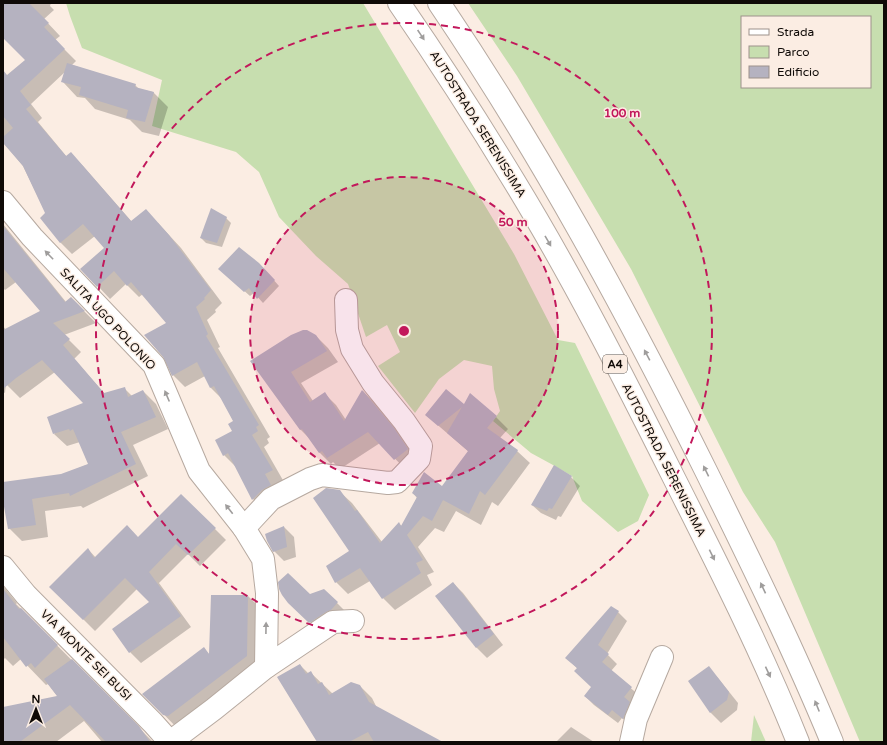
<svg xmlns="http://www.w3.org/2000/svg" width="887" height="745" font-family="'Varela Round',sans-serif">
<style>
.green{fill:#c7deaf;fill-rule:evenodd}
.shadow{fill:#0003}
.building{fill:#b5b2c0}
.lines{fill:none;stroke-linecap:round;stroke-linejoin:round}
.minor-casing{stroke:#b6a9a0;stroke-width:24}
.highway-casing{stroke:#b6a9a0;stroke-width:24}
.minor{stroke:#fff;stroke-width:22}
.highway{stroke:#fff;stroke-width:22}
.oneway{fill:#9f9d9c}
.ring{fill:none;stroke:#c2185b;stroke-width:2;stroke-dasharray:7 5}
.labels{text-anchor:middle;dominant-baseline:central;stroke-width:3;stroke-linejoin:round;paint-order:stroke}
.shield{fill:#fbede3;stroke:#564e49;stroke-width:1}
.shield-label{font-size:11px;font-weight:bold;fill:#0f0a07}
.street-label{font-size:12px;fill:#0f0a07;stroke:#fbede3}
.centre{fill:#c2185b;stroke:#fbede3;stroke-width:2}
.ring-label{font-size:12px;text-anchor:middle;font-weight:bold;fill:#c2185b;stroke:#fbede3;stroke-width:3;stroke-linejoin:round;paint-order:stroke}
</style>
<rect width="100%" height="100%" fill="#fbede3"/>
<g class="green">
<path d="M66,3H363L514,254L558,340L575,343L649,495L638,521L618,532L582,501L572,476L553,465L531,453L493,421L500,411L494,389L492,366L464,360L439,379L415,413L378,366L400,352L387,325L366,337L348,284L316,256L279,217L259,172L236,152L152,126L162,80L82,48L70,16Z"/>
<path d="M468,3H884V742H860L775,542L743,492L631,269L517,76ZM742,17H870V87H742Z"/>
<path d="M754,715L766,742H751Z"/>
</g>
<g class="shadow">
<path d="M3,3H51L50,6L54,10L44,19L60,36L55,40L76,61L72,65L135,85L139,89L153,92L168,107L159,136L142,132L130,120L95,109L85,98L77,97L63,82L66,71L31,104L42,118L38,122L67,157L71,154L83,166L132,222L158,223L181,248L222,303L215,310L216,312L207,320L220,347L218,348L270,437L267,439L269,443L264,447L284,482L265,511L253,499L236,467L224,455L233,431L234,422L222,399L211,388L205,376L185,387L173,375L168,323L143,294L139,297L126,284L110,299L82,269L105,248L95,236L72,254L60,242L23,166L3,142V80L26,61L3,28Z"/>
<path d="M226,218L231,223L222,247L206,243L201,238Z"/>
<path d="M3,224L66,302L84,311L96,323L64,335L81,352L74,359L105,394L124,388L132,396L143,391L156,404L168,429L133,445L148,476L83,508L81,506L45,511L48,537L22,541L9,528L3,496V483L61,475L89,464L80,442L67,446L54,434L85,403L55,372L20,398L6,384L5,393L3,392V326L6,330L41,311L16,282L5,290L3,288Z"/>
<path d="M264,269L279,286L263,303L254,293L250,296L224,273Z"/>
<path d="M316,336L328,348L338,362L301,383L313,401L325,394L336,405L346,420L363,391L374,402L405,441L419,461L406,470L380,443L340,469L333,462L331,464L319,452L310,439L300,429L252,361Z"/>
<path d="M464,406L496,417L508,429L500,438L517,451L530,463L529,464L498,506L492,502L481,525L456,511L444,532L435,528L418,547L434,572L427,575L432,585L395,610L383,598L370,581L348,594L336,582L350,552L339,491L352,503L382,542L399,524L402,526L417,498L413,493L442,488L469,452L426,415Z"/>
<path d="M571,477L580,486L561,517L558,516L556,520L541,513L532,505Z"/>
<path d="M181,495L226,540L200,566L188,554L159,583L191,627L141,663L130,652L114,630L151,602L137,589L95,631L51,587L88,549L96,558L138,538Z"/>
<path d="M284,527L294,537L296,557L284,561L274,551Z"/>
<path d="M453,583L463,593L503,645L487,658L477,648L436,596Z"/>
<path d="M3,586L17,603L16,604L153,742H102L84,721L56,742H3V708L58,697L48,684L46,685L21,659L13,666L5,658L3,660Z"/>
<path d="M324,590L347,613L320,632L283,595H309Z"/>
<path d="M248,596L263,611L262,671L179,730L144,694L204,649L210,655Z"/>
<path d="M618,612L627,621L607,654L617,664L611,671L641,697L633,727L622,718L618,723L594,705L585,696L592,687L578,669L567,658Z"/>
<path d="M300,665L309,674L311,673L333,694L360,686L372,698L377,708L441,742H318Z"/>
<path d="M708,668L718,678L738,703L737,710L721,723L711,713L689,681Z"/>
<path d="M571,727L594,742H556Z"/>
</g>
<g class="building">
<path d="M3,3H29L49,23L44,27L65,49L20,91L31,105L26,109L66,156L71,152L131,221L146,209L169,235L211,290L204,298L205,299L196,307L208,334L206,336L259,425L256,427L258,431L252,435L273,470L265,474L271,485L262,490L252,500L228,453L223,456L215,440L232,431L228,424L233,421L214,386L210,388L197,362L172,376L163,357L144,335L166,323L131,282L127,286L114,271L97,287L80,269L104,248L83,224L60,243L40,218L45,213L23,166L3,143V137L13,128L3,116V70L7,75L25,60L3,38Z"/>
<path d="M67,63L136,84L135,87L154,92L145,122L126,118L128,110L79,95L81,87L61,82Z"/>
<path d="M211,208L227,217L217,243L200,238Z"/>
<path d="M3,226L65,302L71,297L85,311L53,323L70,339L63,345L104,393L125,387L128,397L143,390L156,417L121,432L136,464L70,496L69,493L32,499L36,525L8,529L3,501V482L61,474L88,464L73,429L70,431L69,429L53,434L47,417L83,403L42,360L16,378L3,389V330L40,311L3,268Z"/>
<path d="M239,247L259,263L275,280L257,299L249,288L244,292L218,269Z"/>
<path d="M303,330H307L316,335L327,351L291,372L310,402L325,392L344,421L362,390L394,428L408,449L394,460L368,432L327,458L322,451L319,453L302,429L300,430L250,361L291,335Z"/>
<path d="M446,389L464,404L470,393L497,416L487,428L518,450L517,452L485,495L480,491L469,514L443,500L432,521L423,516L407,535L423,560L416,563L421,573L382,599L360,568L335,583L326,566L349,551L313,498L326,488L340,490L355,511L357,510L380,543L399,522L401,526L417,497L412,493L424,472L442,486L468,451L447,433L462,407L438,426L425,415Z"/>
<path d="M554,465L572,476L552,509L549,508L547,511L531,505Z"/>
<path d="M181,494L216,528L188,555L176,544L149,572L181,616L129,653L112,629L149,602L125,578L83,620L49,587L88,548L94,558L127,525L138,537Z"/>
<path d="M284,526L287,547L273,552L267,541L265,534Z"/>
<path d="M288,573L310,594L324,589L338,602L331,610L326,612L309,623L288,603L282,595L279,589L278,582Z"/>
<path d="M453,582L494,634L476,648L435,596Z"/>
<path d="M3,589L19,609L21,608L58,645L35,668L31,663L26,667L3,637Z"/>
<path d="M211,595H248L247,656L168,716L163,715L142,694L204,647L209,654Z"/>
<path d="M611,606L619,611L598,645L609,654L602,662L632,687L624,697L630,702L623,719L612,710L608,715L584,696L591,687L574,671L577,668L565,658Z"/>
<path d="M72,659L139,726L150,742H106L70,705L21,741L3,742V707L57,696L44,679Z"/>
<path d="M300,664L306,674L311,671L318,684L322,682L329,695L351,682L360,685L369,702L443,742H374L368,732L349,742H317L277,677Z"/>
<path d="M709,666L729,692L727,700L710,713L688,681Z"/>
</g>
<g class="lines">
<defs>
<g id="minor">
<path d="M3,202L32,237L154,365L199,471L244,528L263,559L267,593L266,667"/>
<path d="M244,528L271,499L310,479L322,475L388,483L397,482L419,459L421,446L404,421L373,383L352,349L347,330L346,300"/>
<path d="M3,567L26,595L153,723L170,742"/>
<path d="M170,742L214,709L266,667L333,622L353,621"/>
<path d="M631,742L636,719L662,657"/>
</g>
<g id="highway">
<path d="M399,3C439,61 477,120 514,181C572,276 624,378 674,478C718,565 762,652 798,742"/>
<path d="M439,3C540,152 626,310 706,471C750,560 794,650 832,742"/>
</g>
</defs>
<use href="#minor" class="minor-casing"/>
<use href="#highway" class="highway-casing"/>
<use href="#minor" class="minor"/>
<use href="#highway" class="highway"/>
</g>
<defs><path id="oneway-solid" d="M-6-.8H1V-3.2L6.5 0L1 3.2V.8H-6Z"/></defs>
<g class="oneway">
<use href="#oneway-solid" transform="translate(421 35) rotate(56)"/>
<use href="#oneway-solid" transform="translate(548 241) rotate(60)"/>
<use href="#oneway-solid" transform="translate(49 255) rotate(-134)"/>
<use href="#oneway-solid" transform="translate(647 355) rotate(-118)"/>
<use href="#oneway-solid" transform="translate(167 396) rotate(-113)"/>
<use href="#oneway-solid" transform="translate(706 471) rotate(-116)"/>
<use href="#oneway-solid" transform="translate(229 509) rotate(-128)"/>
<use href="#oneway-solid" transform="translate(712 555) rotate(64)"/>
<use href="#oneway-solid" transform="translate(763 588) rotate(-115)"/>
<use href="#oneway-solid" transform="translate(266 628) rotate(-89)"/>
<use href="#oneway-solid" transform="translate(768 672) rotate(65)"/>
<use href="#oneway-solid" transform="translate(817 706) rotate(-112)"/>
</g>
<circle cx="404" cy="331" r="154" fill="#c2185b" fill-opacity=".12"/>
<g class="ring">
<circle cx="404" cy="331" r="154"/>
<circle cx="404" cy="331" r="308"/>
</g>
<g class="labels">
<rect class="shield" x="603" y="355" width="24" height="18" rx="3"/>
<g class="shield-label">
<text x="615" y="364">A4</text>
</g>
<g class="street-label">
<text transform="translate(478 124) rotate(58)">AUTOSTRADA SERENISSIMA</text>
<text transform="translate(108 319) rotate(47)">SALITA UGO POLONIO</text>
<text transform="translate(664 460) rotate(63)">AUTOSTRADA SERENISSIMA</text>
<text transform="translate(86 655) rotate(45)">VIA MONTE SEI BUSI</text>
</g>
</g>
<circle cx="404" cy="331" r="6" class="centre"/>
<g class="ring-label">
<text x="622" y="117">100 m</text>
<text x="513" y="226">50 m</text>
</g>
<rect width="887" height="745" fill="none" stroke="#0f0a07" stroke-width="8"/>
<rect x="741" y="16" width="130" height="72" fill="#fbede3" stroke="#9d928b"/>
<rect x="749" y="29" width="20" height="6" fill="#ffffff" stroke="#9d928b"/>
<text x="777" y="36" font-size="12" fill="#0f0a07">Strada</text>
<rect x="749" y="46" width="20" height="12" fill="#c7deaf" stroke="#9d928b"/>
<text x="777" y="56" font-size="12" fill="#0f0a07">Parco</text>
<rect x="749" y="66" width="20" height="12" fill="#b5b2c0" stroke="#9d928b"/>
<text x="777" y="76" font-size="12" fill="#0f0a07">Edificio</text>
<g transform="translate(36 709)" stroke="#fbede3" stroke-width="3" paint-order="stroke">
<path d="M0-3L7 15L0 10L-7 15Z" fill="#0f0a07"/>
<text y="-6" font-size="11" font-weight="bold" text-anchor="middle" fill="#0f0a07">N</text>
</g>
</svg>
